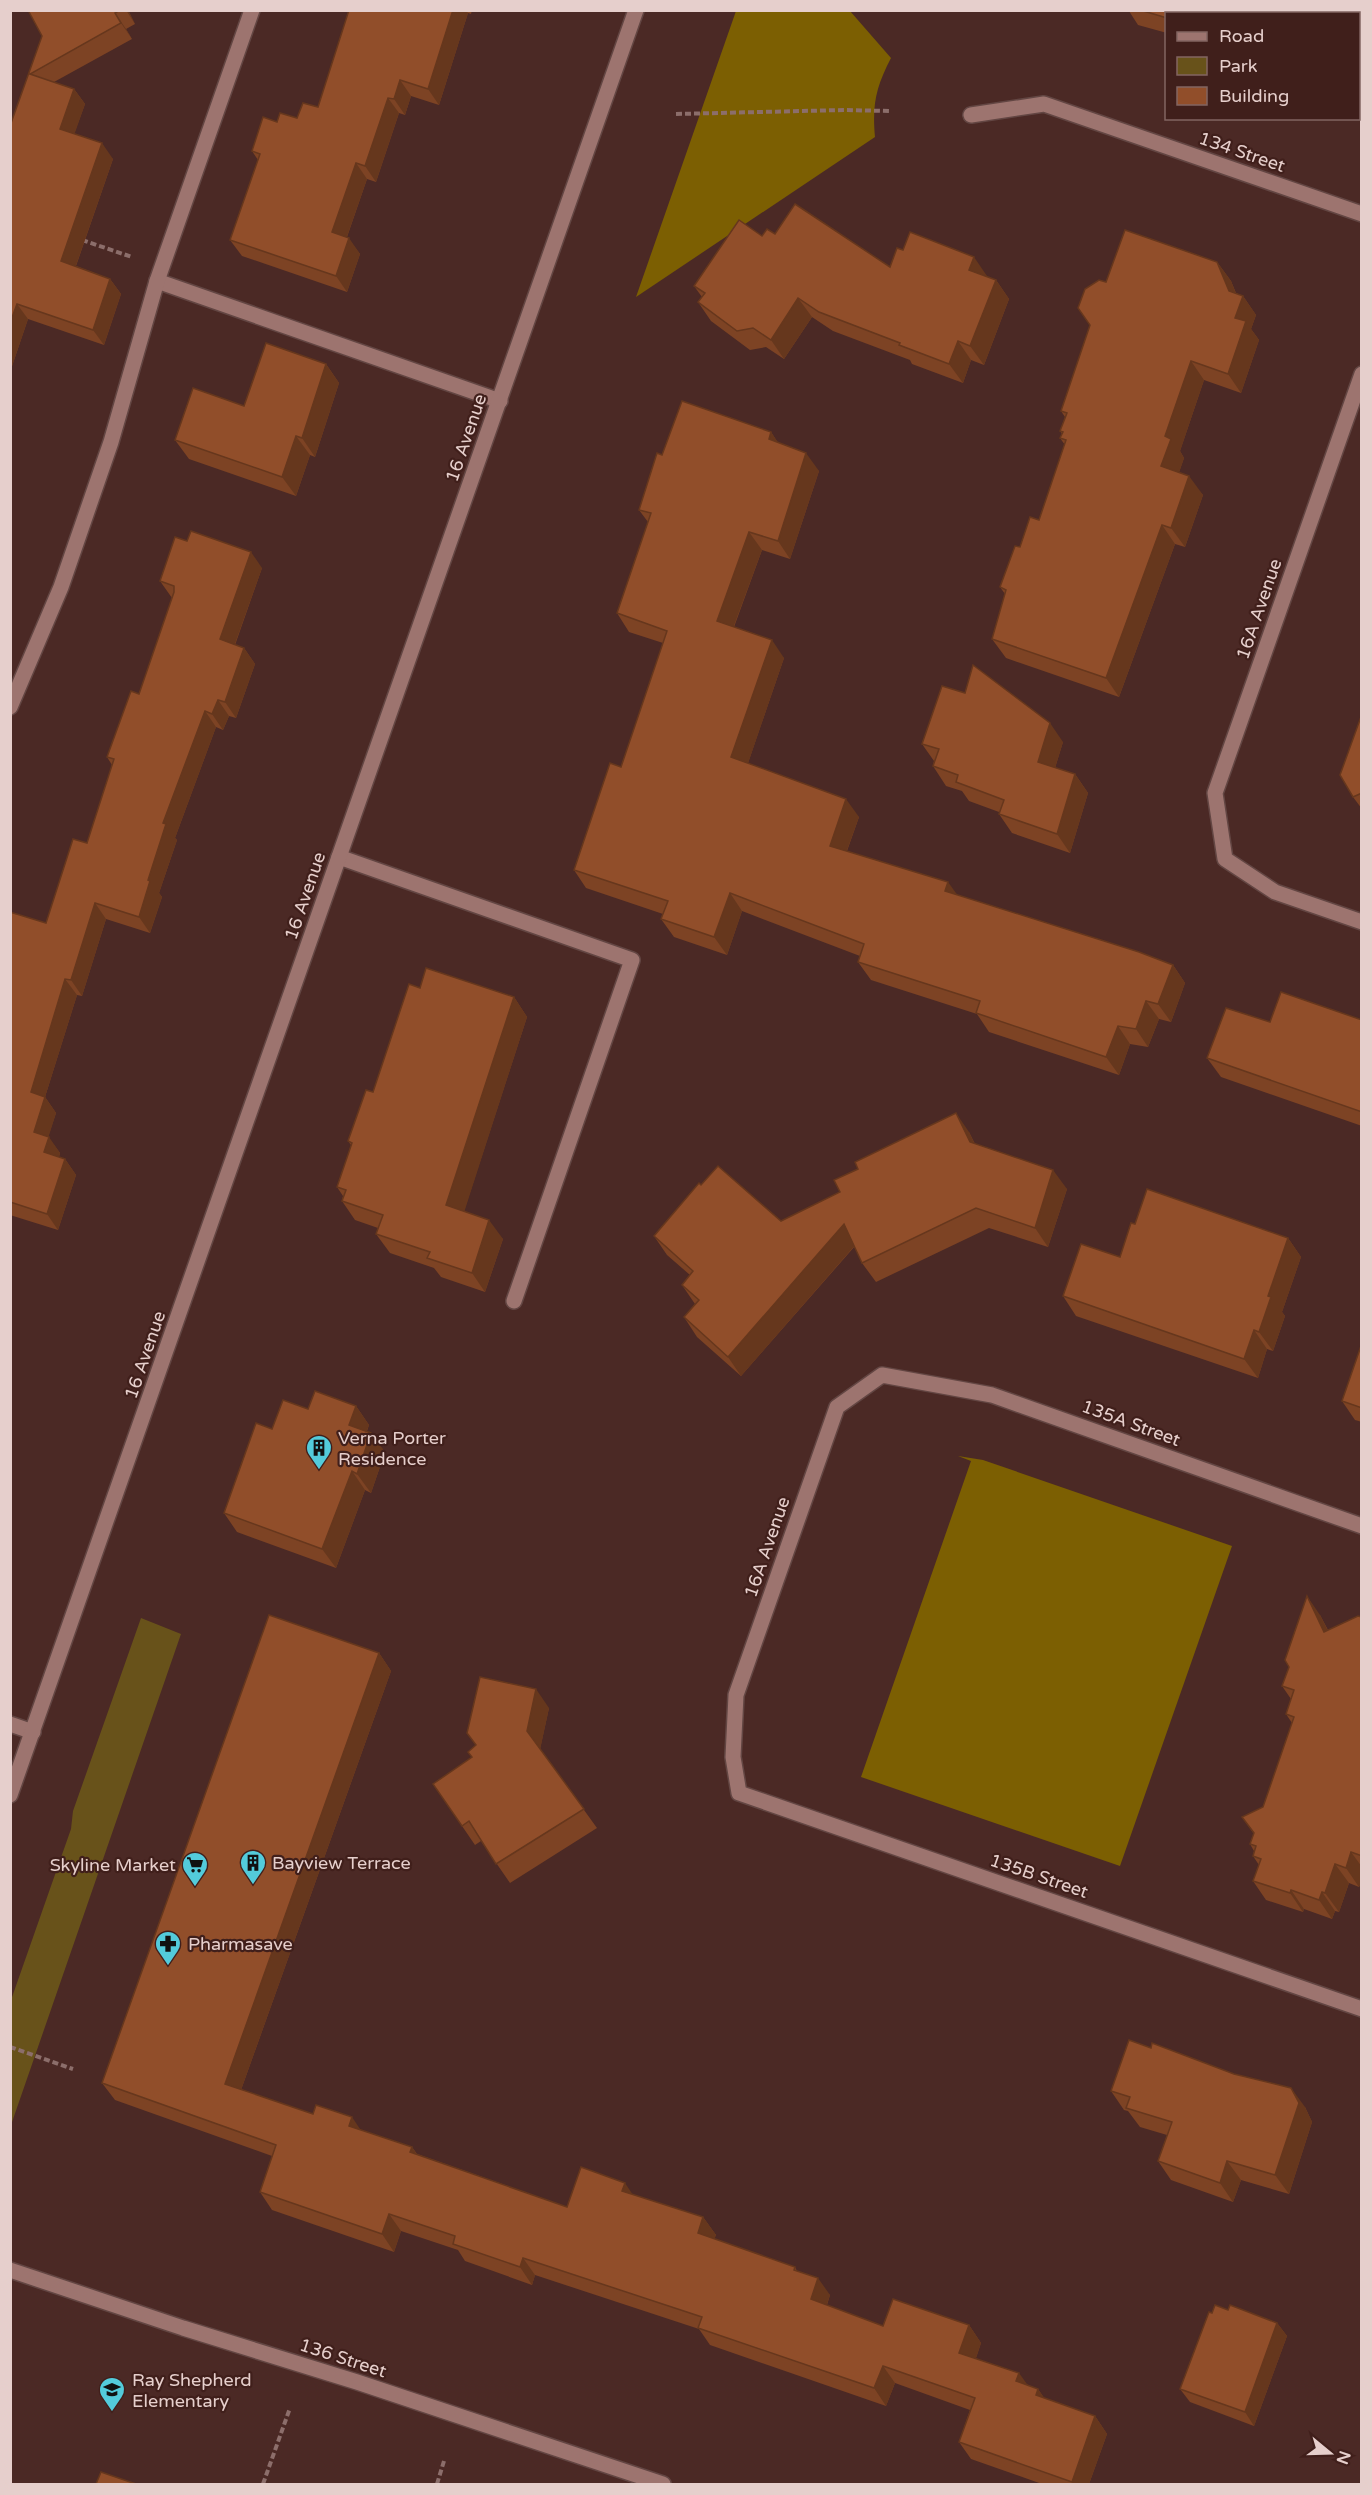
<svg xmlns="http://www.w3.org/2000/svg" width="1372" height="2495" font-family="'Varela Round',sans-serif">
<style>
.green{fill:#68521a}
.forest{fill:#7c5f02}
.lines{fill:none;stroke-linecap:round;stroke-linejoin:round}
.lane-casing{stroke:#634643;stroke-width:18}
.street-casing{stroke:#634643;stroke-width:18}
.secondary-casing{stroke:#634643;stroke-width:18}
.path{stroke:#8c6e6b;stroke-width:4;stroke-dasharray:6 3;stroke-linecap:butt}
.lane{stroke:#9d746f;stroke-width:15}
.street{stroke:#9d746f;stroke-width:15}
.secondary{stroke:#9d746f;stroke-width:15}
.wall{fill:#7d4324}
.shaded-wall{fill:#66371d}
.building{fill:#914e2a;stroke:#66371d;stroke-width:1.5}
.labels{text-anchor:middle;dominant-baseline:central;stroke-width:4.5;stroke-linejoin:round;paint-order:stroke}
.street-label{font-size:18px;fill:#e6cfcc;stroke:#401f1b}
.poi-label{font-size:18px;fill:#e6cfcc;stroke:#401f1b;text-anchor:start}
</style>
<rect width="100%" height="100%" fill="#4b2925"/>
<path class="green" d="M141,1618L181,1634L11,2125V2000L71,1829L73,1811Z"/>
<g class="forest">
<path d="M736,11H850L891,58C876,87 872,104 875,137L636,297Z"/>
<path d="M958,1456L983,1460L1232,1546L1120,1866L861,1777L971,1461Z"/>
</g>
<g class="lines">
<defs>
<g id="lane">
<path d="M157,281L500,401"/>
<path d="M10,707L61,587L111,442L157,281L252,10"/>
<path d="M339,857L632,960L514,1301"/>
<path d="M10,1724L33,1732"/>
</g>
<g id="street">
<path d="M971,115L1044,104L1362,214"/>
<path d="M1362,374L1215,793L1225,859L1275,892L1362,922"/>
<path d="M1362,1526L992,1395L882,1375L837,1407L736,1695L733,1757L739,1793L1362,2009"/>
</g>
<g id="secondary">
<path d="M10,1795L636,10"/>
<path d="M10,2270L183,2328L357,2382L663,2484"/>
</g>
</defs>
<use href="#lane" class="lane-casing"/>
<use href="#street" class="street-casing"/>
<use href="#secondary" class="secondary-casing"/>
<g class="path">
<path d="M676,114L844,110L889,111"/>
<path d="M82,240L132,257"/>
<path d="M10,2047L73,2069"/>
<path d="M263,2484L290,2408"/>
<path d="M437,2484L444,2461"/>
</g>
<use href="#lane" class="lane"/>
<use href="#street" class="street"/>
<use href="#secondary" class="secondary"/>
</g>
<g class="wall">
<path d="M28,10H128L135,24L126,29L132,39L54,82L74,89L85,104L74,134L113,159L76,266L110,279L121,294L104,345L28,319L10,372V126L42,36Z"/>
<path d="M349,10H472L471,14L468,13L439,105L411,96L405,115L399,113L376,182L367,179L347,237L360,254L347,292L242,256L230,240L258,160L252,151L277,122L297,118L318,107Z"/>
<path d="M1126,10H1362V86L1360,91L1359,90V14H1167V33L1138,25L1129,11Z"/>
<path d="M775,234L890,267L987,276V277L996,280L1009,299L984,365L971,360L963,383L912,364L910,360L833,331L812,317L784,359L766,347L750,350L711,321L698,302L702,297L694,286L762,236Z"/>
<path d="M1217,262L1231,281L1236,293L1243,296L1256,315L1251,329L1259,340L1241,393L1204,380L1180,451L1184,458L1179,472L1203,495L1185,547L1175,544L1119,697L1006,658L992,639L1005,594L1000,587L1020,547L1039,520L1065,445L1060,438L1062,434L1060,431L1065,417L1061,411L1106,282Z"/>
<path d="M326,364L339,383L315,457L310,455L296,496L189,459L175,440Z"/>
<path d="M771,432L778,443L819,471L790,559L762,550L734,627L784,658L748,763L859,817L847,851L957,895L1173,965L1185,983L1171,1022L1159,1019L1148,1047L1130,1044L1119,1075L989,1032L977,1014L871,980L858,962L860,956L742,911L727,955L674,937L661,919L663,914L586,888L574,870L621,767L663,643L629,632L617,613L648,522L639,510L662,455Z"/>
<path d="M262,568L235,645L244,648L255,664L236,718L229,716L223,730L216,727L175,838L177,840L159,893L162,897L150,933L106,919L82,996L77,995L45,1097L56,1113L48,1137L60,1153L59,1157L65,1159L76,1175L58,1230L10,1215V912L46,923L87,843L112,765L107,757L139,694L172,598L160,581Z"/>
<path d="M1362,714V809L1353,797Z"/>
<path d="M1063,742L1055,768L1075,774L1088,793L1070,853L1012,833L999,814V812L969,801L962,791L946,786L933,766L934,761L922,744Z"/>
<path d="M420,988L514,997L527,1017L464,1211L503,1239L485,1292L441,1277L434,1268L390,1253L376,1234L378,1228L355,1220L342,1201L343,1196L337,1187L351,1145L348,1141L373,1092Z"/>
<path d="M1362,1020V1126L1221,1077L1207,1058Z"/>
<path d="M969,1132L975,1144L1067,1189L1048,1247L989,1228L876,1282L862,1263L855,1246L741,1376L697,1337L684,1317L695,1304L682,1285L690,1275L667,1255L654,1236L781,1221Z"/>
<path d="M1135,1224L1288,1238L1301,1257L1282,1312L1285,1316L1273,1351L1267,1349L1258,1378L1076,1316L1063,1296L1120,1257Z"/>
<path d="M1362,1343V1422L1355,1420L1342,1401Z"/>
<path d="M356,1406L369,1425L367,1431L385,1452L371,1493L365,1490L336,1568L237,1532L224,1513L308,1409Z"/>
<path d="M1320,1615L1328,1630L1362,1617V1880L1359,1887L1349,1883L1339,1912L1335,1911L1332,1919L1304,1909L1303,1912L1266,1900L1253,1881L1259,1865L1253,1856L1254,1851L1250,1844L1254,1834L1242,1817L1263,1807L1292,1723L1286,1714L1291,1699L1282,1686Z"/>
<path d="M379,1653L391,1671L241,2090L412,2147L417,2154L567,2207L633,2195L703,2217L716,2235L714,2239L795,2267L797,2271L830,2295L827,2305L883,2326L969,2325L981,2343L976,2358L1028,2385L1038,2389L1044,2398L1095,2416L1107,2434L1089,2484H1042L971,2459L959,2442L970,2410L895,2383L886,2406L710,2345L699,2329L535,2275L532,2285L465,2261L458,2250L401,2231L394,2252L272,2210L260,2192L272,2156L115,2100L102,2083Z"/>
<path d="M549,1708L540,1749L597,1828L510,1883L481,1841L475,1845L462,1826L472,1757L468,1752Z"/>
<path d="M1111,2091L1305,2107L1312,2122L1289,2194L1241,2180L1233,2202L1171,2180L1158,2161L1167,2135L1140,2127L1128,2111L1124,2110Z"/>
<path d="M1228,2310L1277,2323L1287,2336L1254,2426L1190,2402L1180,2389L1212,2313Z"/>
</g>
<g class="shaded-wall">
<path d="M126,10H128L135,24Z"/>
<path d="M453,10H466L468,13L439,105L428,89Z"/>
<path d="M115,13L126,29L132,39L121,23Z"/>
<path d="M1359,64L1362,69V86L1360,91L1359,89Z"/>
<path d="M400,80L411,96L405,115L394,99Z"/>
<path d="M74,89L85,104L71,144L60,129Z"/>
<path d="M388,98L399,113L376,182L365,166Z"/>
<path d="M102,143L113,159L72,277L61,261Z"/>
<path d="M356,163L367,179L343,248L332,232Z"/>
<path d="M349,238L360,254L347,292L336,276Z"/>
<path d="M974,257L987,276L982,289L969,270Z"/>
<path d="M1217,262L1231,281L1240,304L1243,296L1256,315L1251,329L1259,340L1241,393L1228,374L1235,318L1229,291Z"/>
<path d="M110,279L121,294L104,345L93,330Z"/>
<path d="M996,280L1009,299L984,365L970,346Z"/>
<path d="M798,298L812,317L784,359L771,340Z"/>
<path d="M17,304L28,319L10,372V323Z"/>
<path d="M958,341L971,360L963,383L949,364Z"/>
<path d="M1191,361L1204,380L1180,451L1184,458L1175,485L1161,466L1165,436Z"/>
<path d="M326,364L339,383L315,457L302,438Z"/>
<path d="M771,432L783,450L769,439Z"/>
<path d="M296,436L310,455L296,496L282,477Z"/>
<path d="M806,453L819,471L790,559L778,541Z"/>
<path d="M1189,476L1203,495L1185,547L1171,528Z"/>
<path d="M1162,525L1175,544L1119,697L1106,678Z"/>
<path d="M749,532L762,550L729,639L717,621Z"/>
<path d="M251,552L262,568L231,655L220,639Z"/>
<path d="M772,640L784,658L744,775L731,757Z"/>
<path d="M244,648L255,664L236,718L225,702Z"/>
<path d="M218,700L229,716L223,730L212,714Z"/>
<path d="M205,711L216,727L175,838L177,840L159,893L162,897L150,933L139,917L148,880L163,823Z"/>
<path d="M1050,723L1063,742L1051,781L1038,762Z"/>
<path d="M1075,774L1088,793L1070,853L1057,834Z"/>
<path d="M846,799L859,817L842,864L830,846Z"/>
<path d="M948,882L961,900L945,891Z"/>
<path d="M730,893L742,911L727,955L714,937Z"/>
<path d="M95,903L106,919L82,996L71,980Z"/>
<path d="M1173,965L1185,983L1171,1022L1158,1004Z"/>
<path d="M65,979L77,995L45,1097L56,1113L45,1148L34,1132L31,1092Z"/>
<path d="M514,997L527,1017L460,1225L446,1205Z"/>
<path d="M1146,1001L1159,1019L1148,1047L1136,1029Z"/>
<path d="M1118,1026L1130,1044L1119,1075L1106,1057Z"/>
<path d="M956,1113L969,1132L983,1161L970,1142Z"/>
<path d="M49,1137L60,1153L55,1168L44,1152Z"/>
<path d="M65,1159L76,1175L58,1230L47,1214Z"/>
<path d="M1053,1170L1067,1189L1048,1247L1035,1228Z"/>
<path d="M489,1220L503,1239L485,1292L472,1273Z"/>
<path d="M844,1224L857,1243L741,1376L728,1357Z"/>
<path d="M1288,1238L1301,1257L1282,1312L1285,1316L1273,1351L1259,1332L1268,1296Z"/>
<path d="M1254,1330L1267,1349L1258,1378L1244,1359Z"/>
<path d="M356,1406L369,1425L362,1444L349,1425Z"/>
<path d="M371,1433L385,1452L371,1493L357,1474Z"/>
<path d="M352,1471L365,1490L336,1568L322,1549Z"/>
<path d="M1307,1596L1320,1615L1338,1651L1324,1632Z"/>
<path d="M379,1653L391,1671L237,2101L225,2084Z"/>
<path d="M536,1689L549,1708L540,1750L527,1731Z"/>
<path d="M1351,1852L1362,1867V1880L1359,1887L1346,1868Z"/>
<path d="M1335,1864L1349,1883L1339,1912L1325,1893Z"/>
<path d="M1291,1890L1304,1909L1303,1912L1290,1893Z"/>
<path d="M1322,1892L1335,1911L1332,1919L1319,1900Z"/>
<path d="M1291,2088L1305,2107L1312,2122L1289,2194L1275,2175Z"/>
<path d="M352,2117L364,2135L349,2126Z"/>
<path d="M412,2147L424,2165L410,2152Z"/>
<path d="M1227,2161L1241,2180L1233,2202L1220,2183Z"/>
<path d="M625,2183L637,2201L622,2191Z"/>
<path d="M389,2214L401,2231L394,2252L382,2234Z"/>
<path d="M703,2217L716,2235L710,2250L698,2233Z"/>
<path d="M523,2258L535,2275L532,2285L520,2267Z"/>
<path d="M818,2278L830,2295L823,2316L811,2299Z"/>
<path d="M1277,2323L1287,2336L1254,2426L1245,2412Z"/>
<path d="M969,2325L981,2343L972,2370L959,2353Z"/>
<path d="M883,2366L895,2383L886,2406L874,2388Z"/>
<path d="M1019,2373L1032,2391L1016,2381Z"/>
<path d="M1038,2389L1050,2406L1036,2395Z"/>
<path d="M1095,2416L1107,2434L1089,2484H1073L1072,2482Z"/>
</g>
<g class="building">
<path d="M28,10H120L115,13L121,23L30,74L74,89L60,129L102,143L61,261L110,279L93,330L17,304L10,323V126L42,36Z"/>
<path d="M349,10H453L428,89L400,80L394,99L388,98L365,166L356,163L332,232L349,238L336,276L230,240L260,154L252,151L263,117L277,122L280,113L297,118L303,103L318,107Z"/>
<path d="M1140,10H1362V59L1359,58V14H1189L1184,12V14H1167V18Z"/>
<path d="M795,204L890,267L897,248L903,250L910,232L974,257L969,270L996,280L970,346L958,341L949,364L899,345L900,343L819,312L798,298L771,340L753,328L737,331L698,302L705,293L694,286L739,220L762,236L767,229L775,234Z"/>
<path d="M1125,230L1217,262L1229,291L1243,296L1235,318L1246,321L1228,374L1191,361L1165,436L1171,439L1161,466L1189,476L1171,528L1162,525L1106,678L992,639L1006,590L1000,587L1015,546L1020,547L1030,517L1039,520L1066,440L1060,438L1063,432L1060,431L1067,413L1061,411L1090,325L1078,308L1085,289L1099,280L1106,282Z"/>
<path d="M266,343L326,364L302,438L296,436L282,477L175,440L193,388L244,406Z"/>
<path d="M682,401L771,432L769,439L806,453L778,541L749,532L717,621L772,640L731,757L846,799L830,846L948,882L945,891L1139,952L1173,965L1158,1004L1146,1001L1136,1029L1118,1026L1106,1057L976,1013L980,1001L858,962L864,944L730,893L714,937L661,919L668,901L574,870L610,763L621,767L667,631L617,613L651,513L639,510L657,453L662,455Z"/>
<path d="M191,531L251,552L220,639L244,648L225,702L218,700L212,714L205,711L163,823L166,824L148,880L150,881L139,917L95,903L71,980L65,979L31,1092L45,1097L34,1132L49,1137L44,1152L65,1159L47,1214L10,1202V912L46,923L73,839L87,843L114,759L107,757L131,691L139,694L174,592V586L160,581L175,537L187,541Z"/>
<path d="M973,665L1050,723L1038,762L1075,774L1057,834L999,814L1004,800L956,782L958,775L933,766L939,749L922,744L942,686L965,693Z"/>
<path d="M1362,714V793L1353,797L1340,775Z"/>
<path d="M426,968L514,997L446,1205L489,1220L472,1273L427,1258L430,1252L376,1234L383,1215L342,1201L346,1190L337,1187L352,1143L348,1141L366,1090L373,1092L409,984L420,988Z"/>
<path d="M1281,992L1362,1020V1112L1207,1058L1226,1008L1270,1022Z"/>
<path d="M956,1113L970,1142L1053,1170L1035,1228L976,1208L862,1263L844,1224L728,1357L684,1317L699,1300L682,1285L693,1271L654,1236L699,1183L701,1185L718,1166L781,1221L840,1192L834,1180L858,1169L855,1162Z"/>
<path d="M1147,1189L1288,1238L1268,1296L1271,1297L1259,1332L1254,1330L1244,1359L1063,1296L1081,1244L1120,1257L1131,1223L1135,1224Z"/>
<path d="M1362,1343V1408L1342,1401Z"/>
<path d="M315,1391L356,1406L349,1425L371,1433L357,1474L352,1471L322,1549L224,1513L256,1423L272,1429L283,1400L308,1409Z"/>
<path d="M1307,1596L1324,1632L1358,1616L1362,1617V1856L1351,1852L1346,1868L1335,1864L1325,1893L1322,1892L1319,1900L1291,1890L1290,1893L1253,1881L1261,1859L1253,1856L1256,1846L1250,1844L1254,1833L1242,1817L1263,1807L1294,1717L1286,1714L1294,1690L1282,1686L1289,1667L1285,1660Z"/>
<path d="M269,1615L379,1653L225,2084L313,2114L316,2105L352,2117L349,2126L412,2147L410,2152L567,2207L581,2167L625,2183L622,2191L703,2217L698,2233L795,2267L794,2270L818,2278L811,2299L883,2326L893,2299L969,2325L959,2353L1019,2373L1016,2381L1038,2389L1036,2395L1095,2416L1072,2482L959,2442L975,2398L883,2366L874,2388L698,2328L702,2317L523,2258L520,2267L453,2244L455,2236L389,2214L382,2234L260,2192L276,2145L102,2083Z"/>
<path d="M480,1677L536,1689L527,1731L584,1809L496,1864L469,1821L462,1826L433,1784L472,1757L468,1752L476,1745L467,1733Z"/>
<path d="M1129,2040L1151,2048L1152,2043L1234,2074L1291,2088L1299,2103L1275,2175L1227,2161L1220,2183L1158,2161L1172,2122L1126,2108L1130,2097L1111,2091Z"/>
<path d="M1215,2305L1228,2310L1230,2305L1277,2323L1245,2412L1180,2389L1209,2312L1212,2313Z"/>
<path d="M101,2472L136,2484H96Z"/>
</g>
<defs>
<symbol id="building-pin" viewBox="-11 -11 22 30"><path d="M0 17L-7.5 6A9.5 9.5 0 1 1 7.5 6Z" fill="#53cbdb" stroke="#401f1b"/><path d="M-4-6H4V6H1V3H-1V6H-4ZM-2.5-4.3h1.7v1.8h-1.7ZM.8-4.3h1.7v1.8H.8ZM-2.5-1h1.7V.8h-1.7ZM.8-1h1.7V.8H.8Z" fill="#111"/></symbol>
<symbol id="supermarket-pin" viewBox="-11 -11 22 30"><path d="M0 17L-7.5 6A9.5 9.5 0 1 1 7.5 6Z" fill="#53cbdb" stroke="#401f1b"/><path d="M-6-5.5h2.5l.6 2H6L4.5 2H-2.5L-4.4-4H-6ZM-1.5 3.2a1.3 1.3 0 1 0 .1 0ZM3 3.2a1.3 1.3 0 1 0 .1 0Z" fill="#111"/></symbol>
<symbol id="pharmacy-pin" viewBox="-11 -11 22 30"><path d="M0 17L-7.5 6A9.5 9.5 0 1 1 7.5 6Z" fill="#53cbdb" stroke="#401f1b"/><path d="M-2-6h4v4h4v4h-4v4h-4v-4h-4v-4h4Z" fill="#111"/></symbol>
<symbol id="school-pin" viewBox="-11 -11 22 30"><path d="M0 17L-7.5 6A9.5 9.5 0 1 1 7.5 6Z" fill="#53cbdb" stroke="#401f1b"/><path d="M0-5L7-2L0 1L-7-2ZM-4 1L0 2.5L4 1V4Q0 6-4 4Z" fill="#111"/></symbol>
</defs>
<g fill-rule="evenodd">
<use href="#building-pin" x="304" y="1433" width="30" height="40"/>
<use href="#building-pin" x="238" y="1848" width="30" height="40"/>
<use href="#supermarket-pin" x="180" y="1850" width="30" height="40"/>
<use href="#pharmacy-pin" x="153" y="1929" width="30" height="40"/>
<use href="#school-pin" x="97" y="2375" width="30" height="40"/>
</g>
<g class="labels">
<g class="street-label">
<text transform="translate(1242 152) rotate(19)">134 Street</text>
<text transform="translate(466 438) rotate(-71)">16 Avenue</text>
<text transform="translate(1259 609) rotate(-71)">16A Avenue</text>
<text transform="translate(305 896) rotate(-71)">16 Avenue</text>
<text transform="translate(145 1355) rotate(-71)">16 Avenue</text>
<text transform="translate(1131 1423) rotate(20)">135A Street</text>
<text transform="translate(767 1547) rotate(-71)">16A Avenue</text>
<text transform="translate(1039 1876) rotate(19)">135B Street</text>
<text transform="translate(343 2358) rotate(18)">136 Street</text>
</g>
<g class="poi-label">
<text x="338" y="1438">Verna Porter<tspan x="338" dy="21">Residence</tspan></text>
<text x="272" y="1863">Bayview Terrace</text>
<text x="176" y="1865" text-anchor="end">Skyline Market</text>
<text x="188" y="1944">Pharmasave</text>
<text x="132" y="2380">Ray Shepherd<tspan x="132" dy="21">Elementary</tspan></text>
</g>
</g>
<rect width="1372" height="2495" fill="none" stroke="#e6cfcc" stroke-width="24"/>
<rect x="1165" y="12" width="195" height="108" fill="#401f1b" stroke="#826562" stroke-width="1.5"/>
<rect x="1177" y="32" width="30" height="9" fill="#9d746f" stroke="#826562" stroke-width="1.5"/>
<text x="1219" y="42" font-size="18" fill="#e6cfcc">Road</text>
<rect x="1177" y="57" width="30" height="18" fill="#68521a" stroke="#826562" stroke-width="1.5"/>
<text x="1219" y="72" font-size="18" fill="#e6cfcc">Park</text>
<rect x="1177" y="87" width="30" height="18" fill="#914e2a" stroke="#826562" stroke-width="1.5"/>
<text x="1219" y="102" font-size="18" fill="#e6cfcc">Building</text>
<g transform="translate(1330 2453) rotate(109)" stroke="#401f1b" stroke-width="4.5" paint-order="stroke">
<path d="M0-4.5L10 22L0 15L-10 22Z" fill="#e6cfcc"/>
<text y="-9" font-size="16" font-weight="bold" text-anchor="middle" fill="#e6cfcc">N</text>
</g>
</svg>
